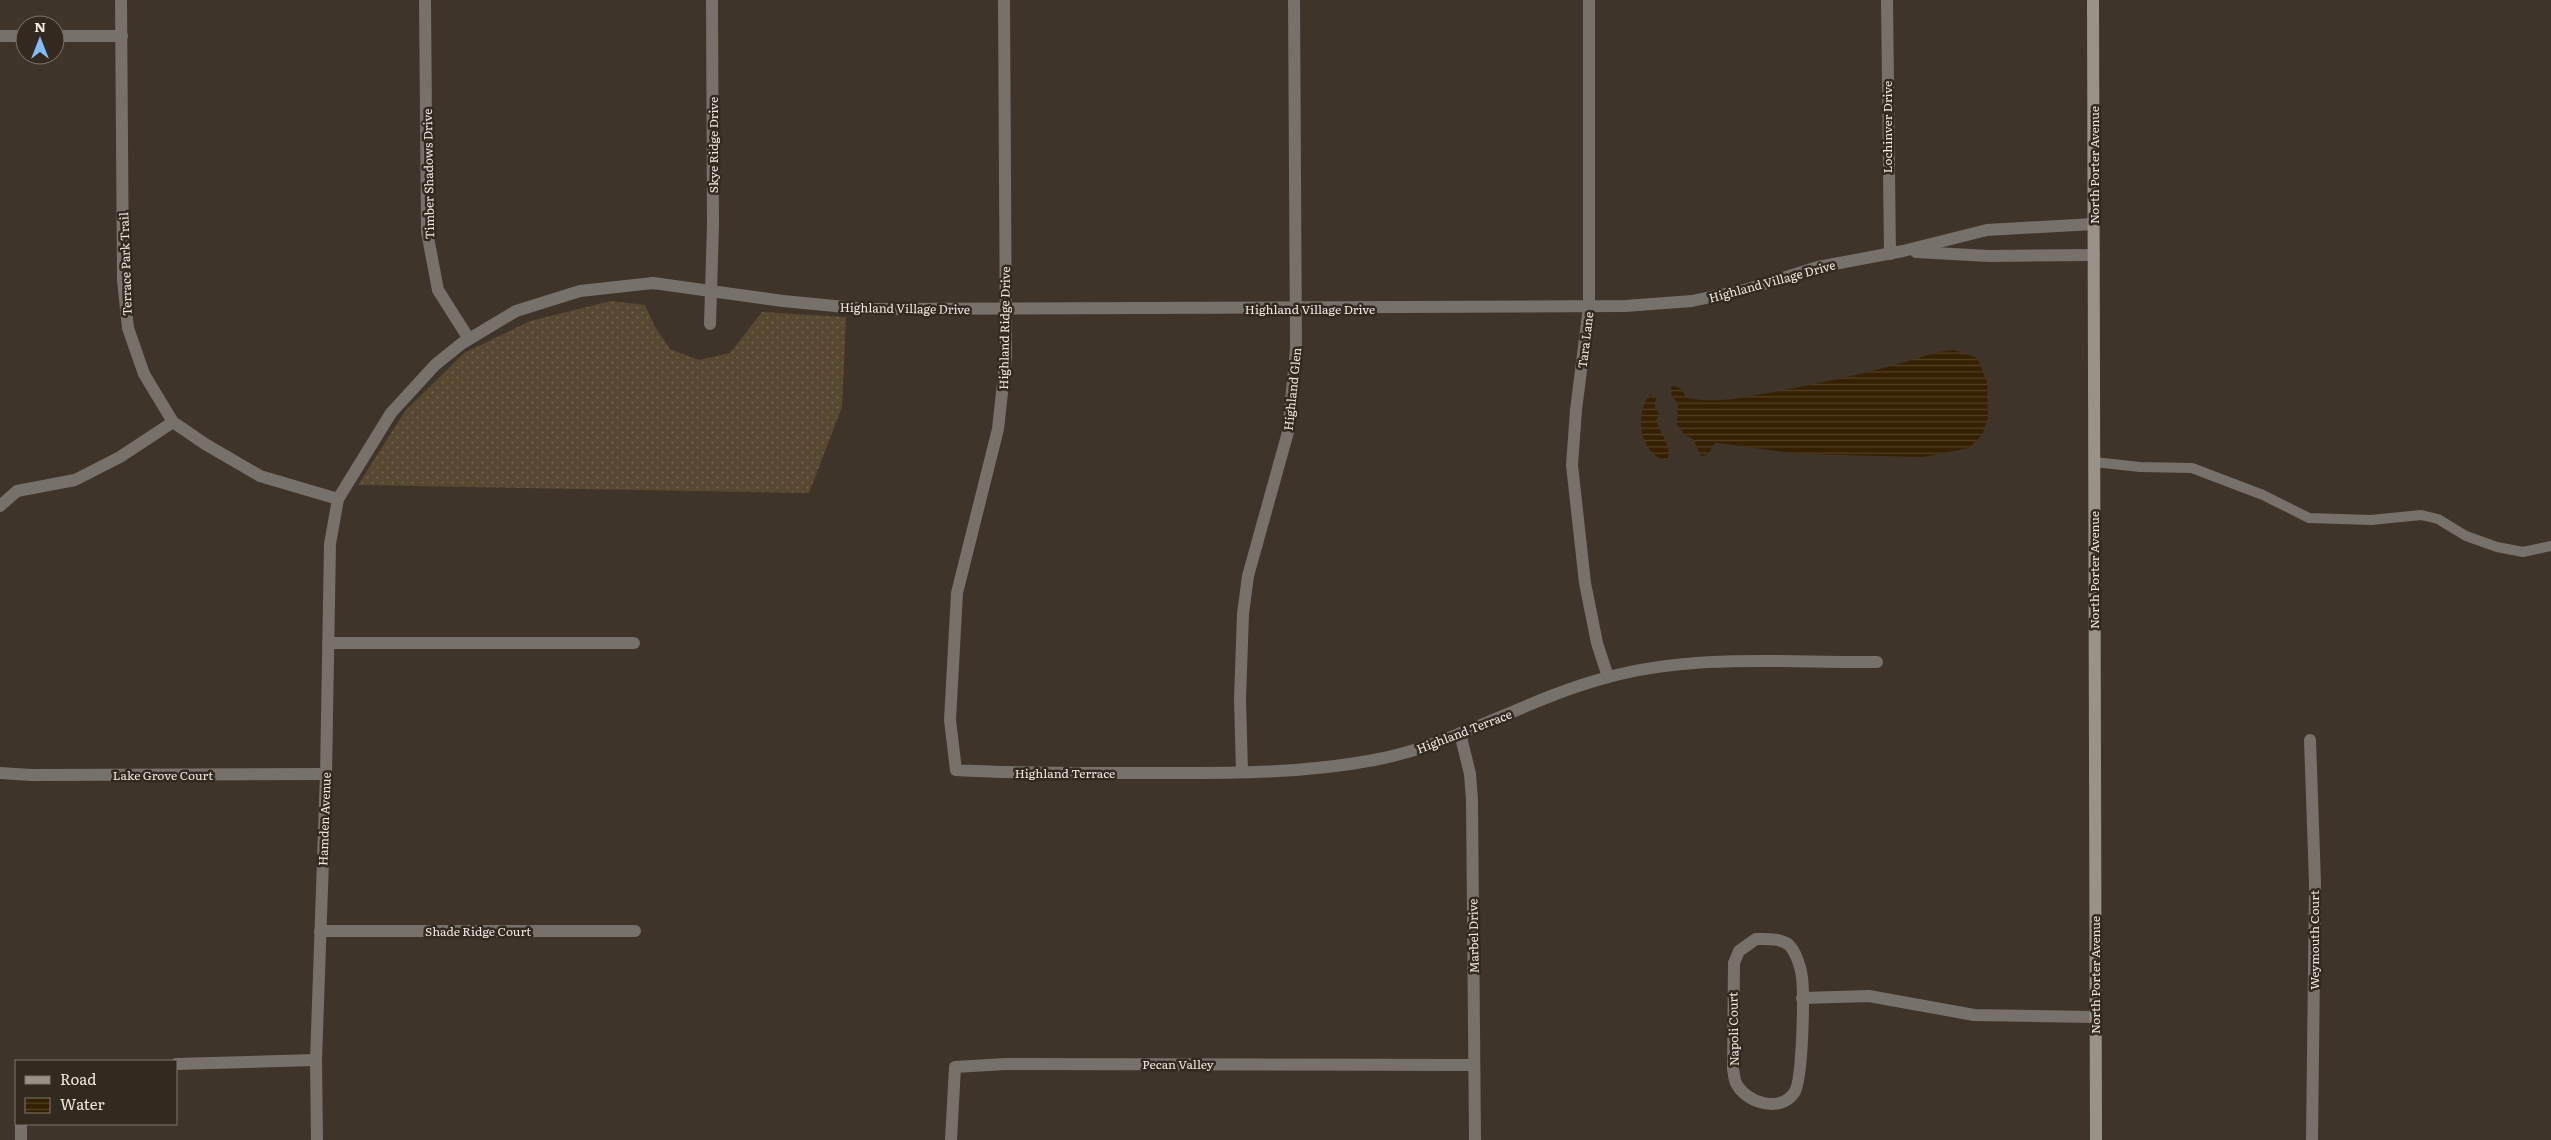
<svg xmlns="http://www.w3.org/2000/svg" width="2551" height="1140" font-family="Literata,serif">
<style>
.grass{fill:url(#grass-dots)}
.water{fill:url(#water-rules)}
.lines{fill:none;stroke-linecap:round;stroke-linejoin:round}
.service{stroke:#76716b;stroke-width:10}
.minor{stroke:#76716b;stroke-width:12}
.secondary{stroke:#999289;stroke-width:12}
.labels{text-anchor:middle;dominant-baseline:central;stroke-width:5;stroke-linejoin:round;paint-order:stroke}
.street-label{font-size:12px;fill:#efe9e2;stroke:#332a1f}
</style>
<defs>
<pattern id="grass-dots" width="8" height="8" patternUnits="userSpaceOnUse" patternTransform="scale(1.25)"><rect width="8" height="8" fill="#584731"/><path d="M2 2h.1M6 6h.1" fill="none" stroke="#70624f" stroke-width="1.8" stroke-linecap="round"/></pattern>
<pattern id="water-rules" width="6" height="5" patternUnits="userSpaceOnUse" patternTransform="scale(1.25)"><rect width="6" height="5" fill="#352001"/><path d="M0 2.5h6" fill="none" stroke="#534026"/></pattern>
</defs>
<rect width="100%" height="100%" fill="#3e3429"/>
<path class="grass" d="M611,301L645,305L654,325L670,349L699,360L730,353L762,312L846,317L842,407L809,493L358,485L405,411L464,353L530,321Z"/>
<g class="water">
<path d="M1954,350L1977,358L1987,382L1988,417L1982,435L1969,448L1923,457L1797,454L1719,443H1715L1707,455L1701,456L1693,439L1686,436L1677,425L1678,404L1671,394V387L1674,386L1681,389L1687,398C1719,404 1747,397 1778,391C1832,381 1886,369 1938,352Z"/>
<path d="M1650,394L1656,398L1655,408L1660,415L1656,420C1659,433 1675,449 1666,461C1639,452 1634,415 1650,394Z"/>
</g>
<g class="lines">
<path class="service" d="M2094,462L2140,467L2192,468L2263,495L2309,518L2371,520L2421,515L2438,519L2466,536L2497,547L2523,552L2551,546"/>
<g class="minor">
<path d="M121,0L123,280L128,328L144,374L173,422L205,444L260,476L338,499"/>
<path d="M425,0L427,232L438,290L469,339"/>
<path d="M1004,0L1006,356L998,429L957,593L950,720L956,770C1020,774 1084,773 1149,773C1224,773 1300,774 1374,760C1455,745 1526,699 1605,678C1694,653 1787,663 1877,662"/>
<path d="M1589,0V307L1576,410L1572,465L1585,583L1597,643L1608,677"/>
<path d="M1887,0L1890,254"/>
<path d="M0,36H25"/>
<path d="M55,36H122"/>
<path d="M1916,252L1989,256L2094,255"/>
<path d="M710,324L713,225L712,0"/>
<path d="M0,506L17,491L75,480L120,457L173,422"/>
<path d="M328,643H634"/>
<path d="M1460,733L1470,774L1472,800L1475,1140"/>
<path d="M2310,740L2315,883L2312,1140"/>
<path d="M1242,772L1240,699L1243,614L1248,576L1288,432L1296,349L1294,0"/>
<path d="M0,773L31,775L326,774"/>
<path d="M320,931H635"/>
<path d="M1756,939C1766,939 1780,938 1789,945C1796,952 1801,968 1802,977C1804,995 1803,1081 1794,1093C1780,1113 1746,1103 1736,1083C1734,1079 1734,1073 1733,1069L1734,963L1739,951Z"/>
<path d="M1802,998L1869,996L1974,1015L2095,1017"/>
<path d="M176,1064L316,1060"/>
<path d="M21,1124V1140"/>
<path d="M317,1140L316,1060L326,774L330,544L338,499L391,413L435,365L461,344L516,311L580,291L653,283L783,301L866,309L1625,306L1692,301L1748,289L1818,267L1903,251L1987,230L2094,224"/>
<path d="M951,1140L955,1067L1005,1064L1474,1065"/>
</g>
<path class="secondary" d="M2093,0L2096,1140"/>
</g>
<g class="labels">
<g class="street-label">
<text transform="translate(1887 127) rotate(-90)">Lochinver Drive</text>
<text transform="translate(713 145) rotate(-90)">Skye Ridge Drive</text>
<text transform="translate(2094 165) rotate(-90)">North Porter Avenue</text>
<text transform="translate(428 174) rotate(-91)">Timber Shadows Drive</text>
<text transform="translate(125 264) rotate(-92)">Terrace Park Trail</text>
<text transform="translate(1772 281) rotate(-15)">Highland Village Drive</text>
<text transform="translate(905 308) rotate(1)">Highland Village Drive</text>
<text x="1310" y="309">Highland Village Drive</text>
<text transform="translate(1004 328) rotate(-89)">Highland Ridge Drive</text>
<text transform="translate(1585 340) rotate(-83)">Tara Lane</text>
<text transform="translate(1292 389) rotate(-84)">Highland Glen</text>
<text transform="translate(2094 570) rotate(-90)">North Porter Avenue</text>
<text transform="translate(1464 731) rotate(-21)">Highland Terrace</text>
<text x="1065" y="773">Highland Terrace</text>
<text x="163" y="775">Lake Grove Court</text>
<text transform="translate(324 819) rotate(-88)">Hamden Avenue</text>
<text x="478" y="931">Shade Ridge Court</text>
<text transform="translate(1473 936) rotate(-91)">Marbel Drive</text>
<text transform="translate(2314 940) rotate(-90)">Weymouth Court</text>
<text transform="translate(2095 975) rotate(-90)">North Porter Avenue</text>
<text transform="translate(1733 1029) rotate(-91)">Napoli Court</text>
<text x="1178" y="1064">Pecan Valley</text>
</g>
</g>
<rect x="15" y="1060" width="162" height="65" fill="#332a1f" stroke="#7e766d"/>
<rect x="25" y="1076" width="25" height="8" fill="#999289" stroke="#7e766d"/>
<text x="60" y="1085" font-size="15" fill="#efe9e2">Road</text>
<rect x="25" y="1098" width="25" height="15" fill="url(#water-rules)" stroke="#7e766d"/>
<text x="60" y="1110" font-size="15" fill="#efe9e2">Water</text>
<g transform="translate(40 40)"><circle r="24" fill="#332a1f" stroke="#7e766d"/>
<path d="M0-4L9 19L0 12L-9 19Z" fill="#84bcfb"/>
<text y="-8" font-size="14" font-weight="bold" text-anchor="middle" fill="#efe9e2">N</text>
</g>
</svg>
